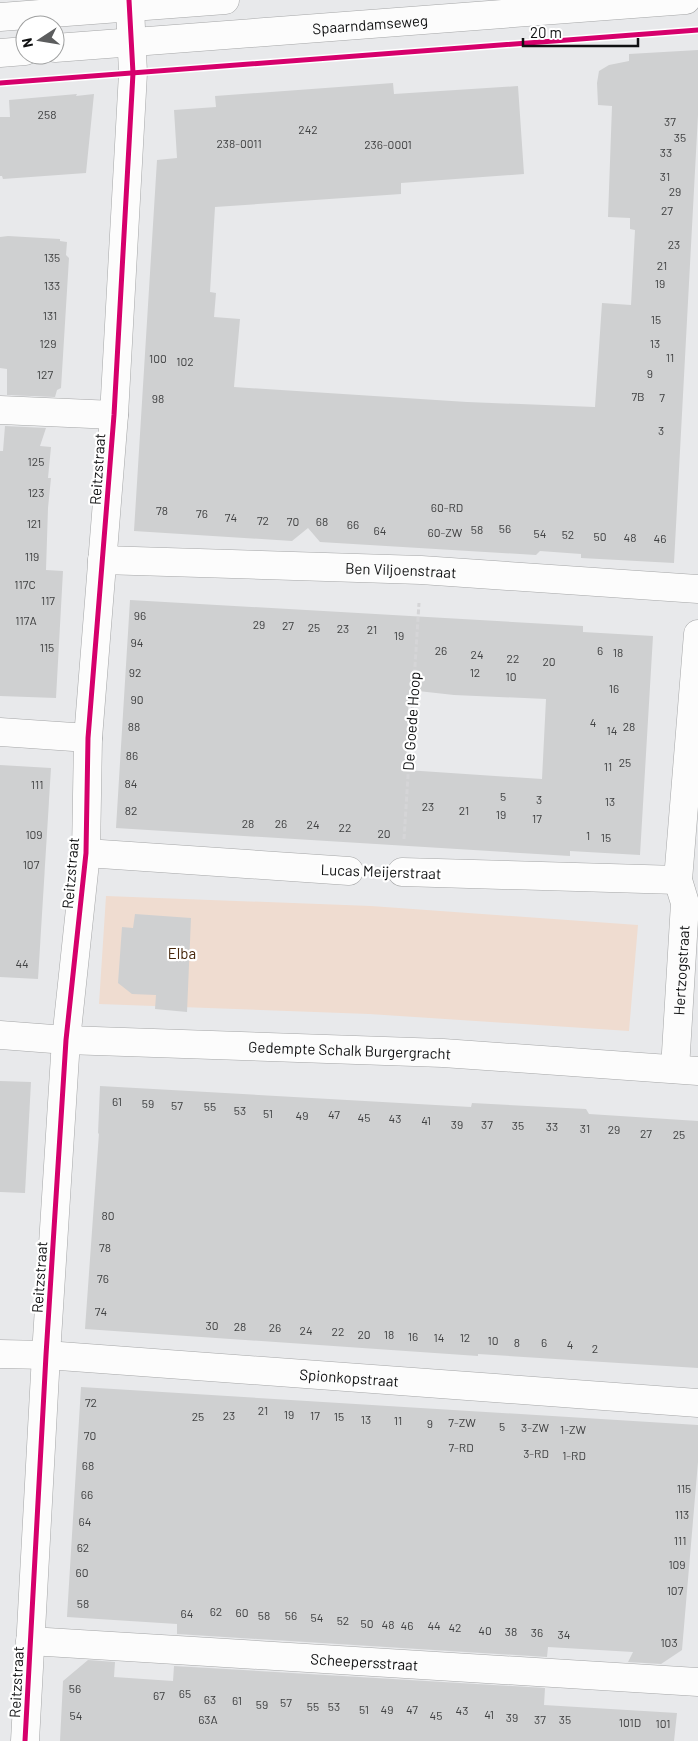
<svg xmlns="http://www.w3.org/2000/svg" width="698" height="1741" font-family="Barlow,sans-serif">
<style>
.green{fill:#efdcd0}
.building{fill:#cfd0d1;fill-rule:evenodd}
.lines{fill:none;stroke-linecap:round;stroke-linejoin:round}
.minor-casing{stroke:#a5a6a7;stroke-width:29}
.secondary-casing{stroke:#a5a6a7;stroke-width:29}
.path{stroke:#d5d5d7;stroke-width:3;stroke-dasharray:5 2.5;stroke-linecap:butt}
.minor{stroke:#fcfcfc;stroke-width:28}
.secondary{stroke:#fcfcfc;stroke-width:28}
.cycleway-casing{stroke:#fff;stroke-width:8}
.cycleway{stroke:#d6006c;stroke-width:5}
.labels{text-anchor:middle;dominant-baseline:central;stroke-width:4.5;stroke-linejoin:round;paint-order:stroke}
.number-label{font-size:12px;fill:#404142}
.street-label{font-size:15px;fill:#101112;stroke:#fff}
.park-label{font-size:15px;fill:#47270b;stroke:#fff}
</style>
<rect width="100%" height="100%" fill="#e8e9eb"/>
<path class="green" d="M106,896L371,906L638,925L629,1031L369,1014L99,1004Z"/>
<g class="building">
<path d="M698,50V115L674,563L581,558V554L540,551L536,555L320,542L308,528L292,541L134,531L157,160L177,158L174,110L216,107L215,96L393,83L394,94L518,86L524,174L401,183V194L215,207L210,292L216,293L214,317L240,319L234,387L467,402L595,407L602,303L631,305L635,230L630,229V218L608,217L612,106L598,105L597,83L599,71L609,65L629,61V54Z"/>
<path d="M77,94L76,96L94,94L86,173L3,179L2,176H0V117H10L9,100Z"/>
<path d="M8,236L60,239V241L67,242L66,255L69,258L61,388L57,390L55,397L7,395V369L0,368V237Z"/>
<path d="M5,426L46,428L40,446L51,447L48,478H51L48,508L46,570L63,571L56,698L0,696V451H3Z"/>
<path d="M130,600L583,626V632L653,636L640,855L570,851V856L116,828ZM409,690L454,695L546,699L542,779L406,770Z"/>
<path d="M0,765L51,768L38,979L0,977Z"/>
<path d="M135,914L191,918L187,1012L155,1009L156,995L132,994L118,983L122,927L133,928Z"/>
<path d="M0,1081L31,1082L25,1193L0,1192Z"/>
<path d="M100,1086L471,1107L472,1103L586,1109L589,1114L698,1121V1368L478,1354V1356L85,1329L99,1133L98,1134Z"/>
<path d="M81,1387L698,1425V1462L682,1650L661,1664L628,1662L633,1652L548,1647L547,1657L177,1634V1624L67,1617Z"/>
<path d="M88,1660L115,1662L114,1677L173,1681L174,1666L545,1688L544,1705L677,1713L674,1741H60L63,1681Z"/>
</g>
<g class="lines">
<defs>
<g id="minor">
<path d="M0,410L114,415"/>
<path id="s1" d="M102,560L421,570L698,589"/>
<path d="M0,732L88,738"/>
<path d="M86,853L349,871"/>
<path d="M402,872L678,880"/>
<path id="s2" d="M0,1035L66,1040L443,1053L698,1071"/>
<path id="s3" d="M675,1069L685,903L678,880L698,634"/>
<path id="s4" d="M0,1354L46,1355L698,1403"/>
<path id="s5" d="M30,1641L698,1682"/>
<path d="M25,1741L46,1355L66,1040L86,853L88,738L114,415L133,73L130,7"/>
</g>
<g id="secondary">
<path d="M0,17L225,0"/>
<path id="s6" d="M55,48L686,0"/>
<path d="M0,53L25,51"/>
</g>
</defs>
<use href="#minor" class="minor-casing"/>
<use href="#secondary" class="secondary-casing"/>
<path class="path" d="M404,839L419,603"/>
<use href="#minor" class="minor"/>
<use href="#secondary" class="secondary"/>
<defs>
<g id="cycleway">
<path d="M0,83L698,30"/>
<path d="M25,1741L46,1355L66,1040L86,853L88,738L114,415L133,73L129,0"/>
</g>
</defs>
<use href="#cycleway" class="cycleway-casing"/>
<use href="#cycleway" class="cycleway"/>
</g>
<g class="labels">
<g class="number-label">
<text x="47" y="114">258</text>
<text x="670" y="121">37</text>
<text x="308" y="129">242</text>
<text x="680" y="137">35</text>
<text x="239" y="143">238-0011</text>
<text x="388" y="144">236-0001</text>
<text x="666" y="152">33</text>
<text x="665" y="176">31</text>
<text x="675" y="191">29</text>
<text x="667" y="210">27</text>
<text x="674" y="244">23</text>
<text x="52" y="257">135</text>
<text x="662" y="265">21</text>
<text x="660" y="283">19</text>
<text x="52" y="285">133</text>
<text x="50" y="315">131</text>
<text x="656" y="319">15</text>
<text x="48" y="343">129</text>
<text x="655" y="343">13</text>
<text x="670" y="357">11</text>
<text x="158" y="358">100</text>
<text x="185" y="361">102</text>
<text x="650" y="373">9</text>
<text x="45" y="374">127</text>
<text x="638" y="396">7B</text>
<text x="662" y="397">7</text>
<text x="158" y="398">98</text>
<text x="661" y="430">3</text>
<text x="36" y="461">125</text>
<text x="36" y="492">123</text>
<text x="447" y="507">60-RD</text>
<text x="162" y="510">78</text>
<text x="202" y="513">76</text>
<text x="231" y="517">74</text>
<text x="263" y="520">72</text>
<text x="293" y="521">70</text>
<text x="322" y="521">68</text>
<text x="34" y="523">121</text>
<text x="353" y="524">66</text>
<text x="505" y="528">56</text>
<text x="477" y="529">58</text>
<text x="380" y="530">64</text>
<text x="445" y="532">60-ZW</text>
<text x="540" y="533">54</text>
<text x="568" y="534">52</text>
<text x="600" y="536">50</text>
<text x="630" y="537">48</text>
<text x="660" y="538">46</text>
<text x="32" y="556">119</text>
<text x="25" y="584">117C</text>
<text x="48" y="600">117</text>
<text x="140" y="615">96</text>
<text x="26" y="620">117A</text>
<text x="259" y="624">29</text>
<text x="288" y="625">27</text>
<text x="314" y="627">25</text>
<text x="343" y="628">23</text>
<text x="372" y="629">21</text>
<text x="399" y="635">19</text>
<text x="137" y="642">94</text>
<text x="47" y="647">115</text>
<text x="441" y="650">26</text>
<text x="600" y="650">6</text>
<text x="618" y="652">18</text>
<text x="477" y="654">24</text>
<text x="513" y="658">22</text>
<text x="549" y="661">20</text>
<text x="135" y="672">92</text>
<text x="475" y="672">12</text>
<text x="511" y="676">10</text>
<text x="614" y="688">16</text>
<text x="137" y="699">90</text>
<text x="593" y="722">4</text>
<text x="134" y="726">88</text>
<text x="629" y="726">28</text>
<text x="612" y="730">14</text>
<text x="132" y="755">86</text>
<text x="625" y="762">25</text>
<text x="608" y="766">11</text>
<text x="131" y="783">84</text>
<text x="37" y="784">111</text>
<text x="503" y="796">5</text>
<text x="539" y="799">3</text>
<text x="610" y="801">13</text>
<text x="428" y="806">23</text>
<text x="131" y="810">82</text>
<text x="464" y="810">21</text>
<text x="501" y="814">19</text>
<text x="537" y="818">17</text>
<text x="248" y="823">28</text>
<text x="281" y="823">26</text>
<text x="313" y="824">24</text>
<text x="345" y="827">22</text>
<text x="384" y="833">20</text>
<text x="34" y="834">109</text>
<text x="588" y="835">1</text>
<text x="606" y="837">15</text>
<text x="31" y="864">107</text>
<text x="22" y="963">44</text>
<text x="117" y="1101">61</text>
<text x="148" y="1103">59</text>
<text x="177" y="1105">57</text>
<text x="210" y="1106">55</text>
<text x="240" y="1110">53</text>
<text x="268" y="1113">51</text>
<text x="334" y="1114">47</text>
<text x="302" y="1115">49</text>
<text x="364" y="1117">45</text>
<text x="395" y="1118">43</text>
<text x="426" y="1120">41</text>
<text x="457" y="1124">39</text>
<text x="487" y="1124">37</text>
<text x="518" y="1125">35</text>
<text x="552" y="1126">33</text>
<text x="585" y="1128">31</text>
<text x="614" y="1129">29</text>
<text x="646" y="1133">27</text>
<text x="679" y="1134">25</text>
<text x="108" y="1215">80</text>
<text x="105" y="1247">78</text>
<text x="103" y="1278">76</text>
<text x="101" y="1311">74</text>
<text x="212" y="1325">30</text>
<text x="240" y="1326">28</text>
<text x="275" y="1327">26</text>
<text x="306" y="1330">24</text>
<text x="338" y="1331">22</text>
<text x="364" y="1334">20</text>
<text x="389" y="1334">18</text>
<text x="413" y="1336">16</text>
<text x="439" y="1337">14</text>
<text x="465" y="1337">12</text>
<text x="493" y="1340">10</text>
<text x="517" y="1342">8</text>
<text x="544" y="1342">6</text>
<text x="570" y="1344">4</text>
<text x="595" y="1348">2</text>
<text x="91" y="1402">72</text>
<text x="263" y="1410">21</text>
<text x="289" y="1414">19</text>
<text x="229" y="1415">23</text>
<text x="315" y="1415">17</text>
<text x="198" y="1416">25</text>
<text x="339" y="1416">15</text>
<text x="366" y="1419">13</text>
<text x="398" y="1420">11</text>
<text x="462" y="1422">7-ZW</text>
<text x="430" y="1423">9</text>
<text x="502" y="1426">5</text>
<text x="535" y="1427">3-ZW</text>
<text x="573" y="1429">1-ZW</text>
<text x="90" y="1435">70</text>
<text x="461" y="1447">7-RD</text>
<text x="536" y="1453">3-RD</text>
<text x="574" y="1455">1-RD</text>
<text x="88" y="1465">68</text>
<text x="684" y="1488">115</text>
<text x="87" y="1494">66</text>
<text x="682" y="1514">113</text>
<text x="85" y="1521">64</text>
<text x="680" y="1540">111</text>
<text x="83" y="1547">62</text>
<text x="677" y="1564">109</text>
<text x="82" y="1572">60</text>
<text x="675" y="1590">107</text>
<text x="83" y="1603">58</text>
<text x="216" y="1611">62</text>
<text x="242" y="1612">60</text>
<text x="187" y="1613">64</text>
<text x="264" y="1615">58</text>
<text x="291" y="1615">56</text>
<text x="317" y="1617">54</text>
<text x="343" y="1620">52</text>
<text x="367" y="1623">50</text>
<text x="388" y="1624">48</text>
<text x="407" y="1625">46</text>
<text x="434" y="1625">44</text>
<text x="455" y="1627">42</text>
<text x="485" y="1630">40</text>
<text x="511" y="1631">38</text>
<text x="537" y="1632">36</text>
<text x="564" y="1634">34</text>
<text x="669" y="1642">103</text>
<text x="75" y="1688">56</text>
<text x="185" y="1693">65</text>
<text x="159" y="1695">67</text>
<text x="210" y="1699">63</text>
<text x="237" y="1700">61</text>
<text x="286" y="1702">57</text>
<text x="262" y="1704">59</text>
<text x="313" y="1706">55</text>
<text x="334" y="1706">53</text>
<text x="364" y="1709">51</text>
<text x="387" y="1709">49</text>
<text x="412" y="1709">47</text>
<text x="462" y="1710">43</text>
<text x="489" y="1714">41</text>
<text x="76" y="1715">54</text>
<text x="436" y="1715">45</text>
<text x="512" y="1717">39</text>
<text x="208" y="1719">63A</text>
<text x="540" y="1719">37</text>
<text x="565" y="1719">35</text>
<text x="630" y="1722">101D</text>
<text x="663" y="1723">101</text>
</g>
<g class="street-label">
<text stroke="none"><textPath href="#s6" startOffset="316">Spaarndamseweg</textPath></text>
<text transform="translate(97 469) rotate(-86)">Reitzstraat</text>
<text stroke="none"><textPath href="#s1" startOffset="299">Ben Viljoenstraat</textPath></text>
<text transform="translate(411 721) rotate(-86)">De Goede Hoop</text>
<text transform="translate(381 871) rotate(2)">Lucas Meijerstraat</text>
<text transform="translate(70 873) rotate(-85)">Reitzstraat</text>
<text stroke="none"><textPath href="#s3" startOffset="99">Hertzogstraat</textPath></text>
<text stroke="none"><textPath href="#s2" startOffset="350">Gedempte Schalk Burgergracht</textPath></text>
<text transform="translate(39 1277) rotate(-86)">Reitzstraat</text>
<text stroke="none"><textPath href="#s4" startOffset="350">Spionkopstraat</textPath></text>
<text stroke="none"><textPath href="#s5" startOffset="335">Scheepersstraat</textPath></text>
<text transform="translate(16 1682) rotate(-87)">Reitzstraat</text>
</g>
<g class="park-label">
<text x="182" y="953">Elba</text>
</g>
</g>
<g transform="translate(40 40) rotate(258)"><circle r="24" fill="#ffffff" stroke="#9fa0a0"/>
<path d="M0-4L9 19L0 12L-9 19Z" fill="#5c5d5e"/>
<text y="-8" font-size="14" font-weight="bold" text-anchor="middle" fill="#101112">N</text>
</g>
<path d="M523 38v8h115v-8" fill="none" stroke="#101112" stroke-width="2.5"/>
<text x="530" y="38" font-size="15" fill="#101112" stroke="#ffffff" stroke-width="4" paint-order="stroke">20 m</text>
</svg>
